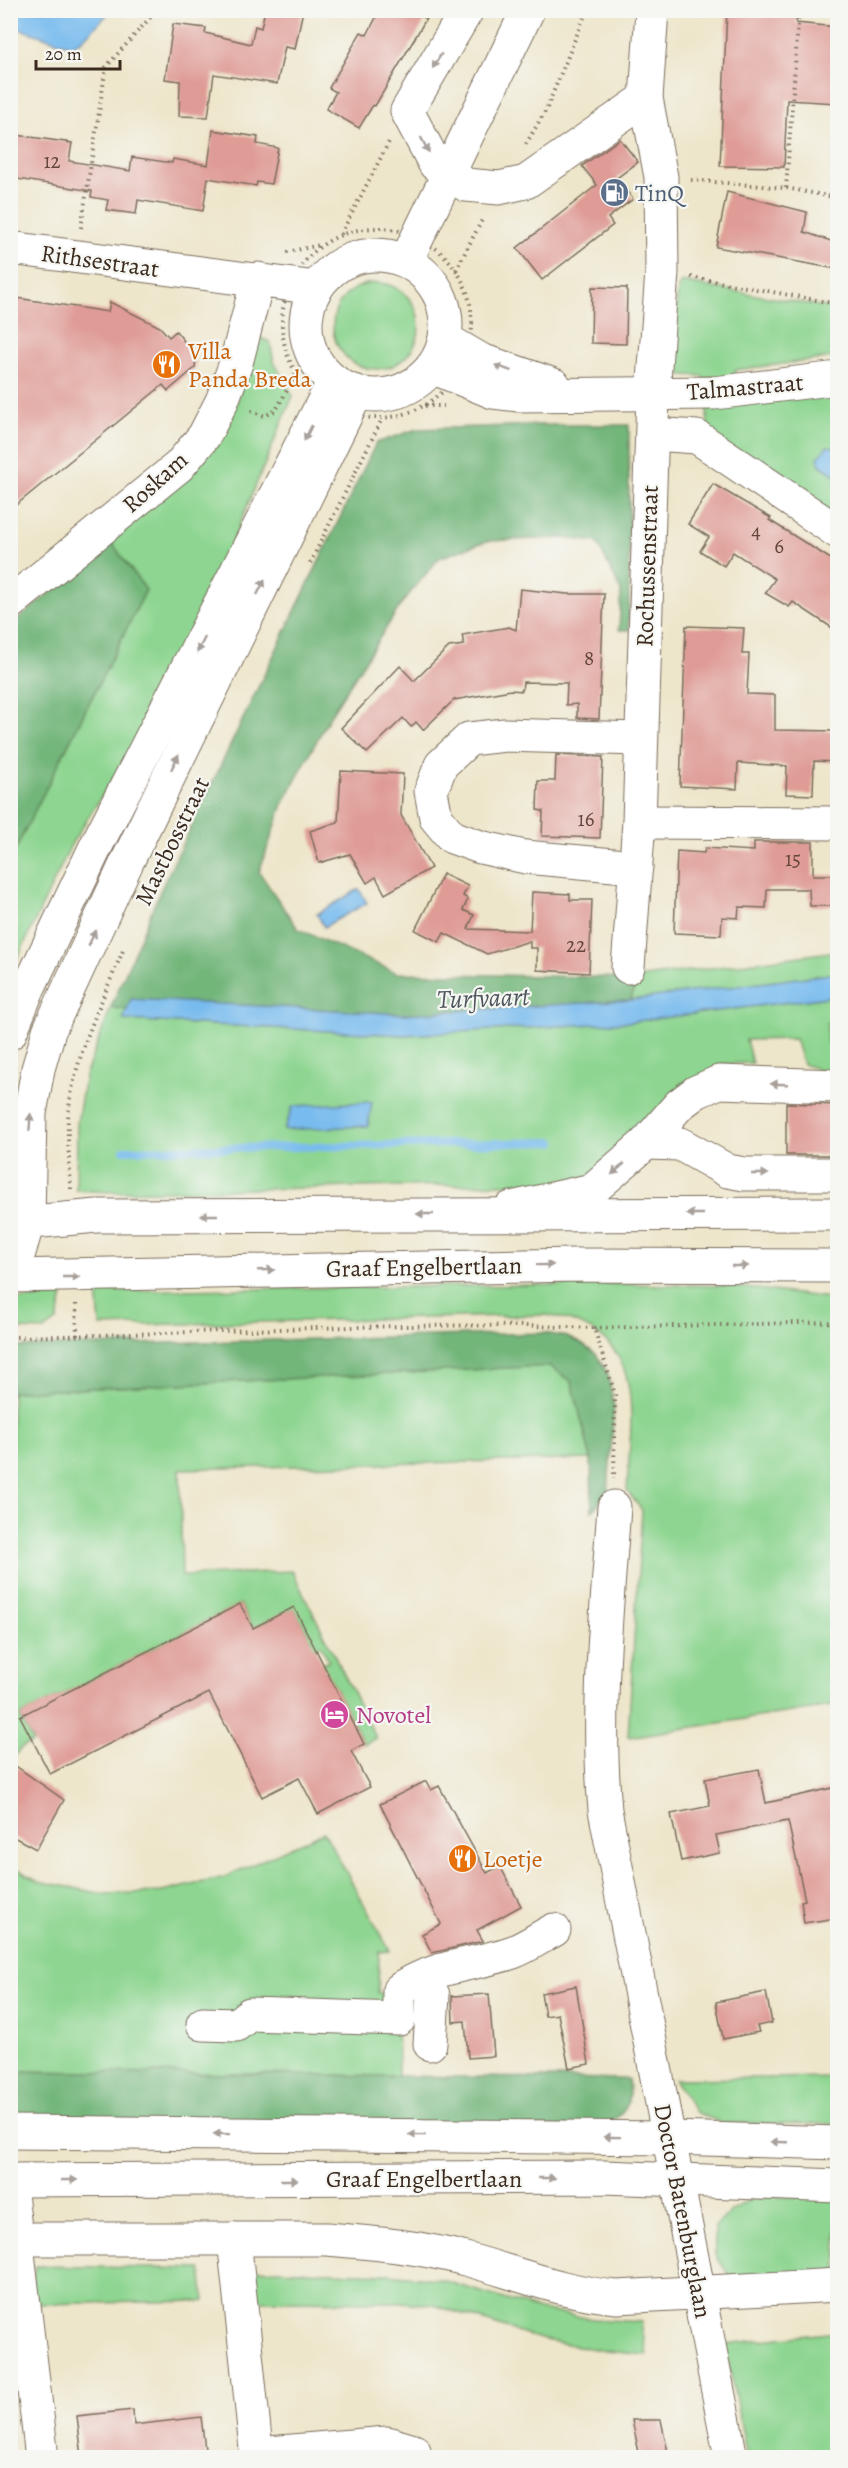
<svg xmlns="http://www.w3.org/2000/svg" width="848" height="2468" font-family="Alegreya,serif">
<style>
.green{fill:#8dd590;stroke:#648057;stroke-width:1.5}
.forest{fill:#72b67a;stroke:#56704c;stroke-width:1.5}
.water{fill:#78bbee;stroke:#5a7286;stroke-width:1.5}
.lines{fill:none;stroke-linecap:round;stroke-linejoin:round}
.stream{stroke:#78bbee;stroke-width:8}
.building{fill:#df9b95}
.minor-casing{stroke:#7a6c5b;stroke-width:35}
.major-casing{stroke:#7a6c5b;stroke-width:35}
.path{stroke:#7a6c5b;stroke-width:4;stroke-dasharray:1.5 4.5;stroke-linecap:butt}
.minor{stroke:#fff;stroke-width:33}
.major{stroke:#fff;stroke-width:33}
.oneway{fill:#a79f9a}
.labels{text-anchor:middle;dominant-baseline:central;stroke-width:4.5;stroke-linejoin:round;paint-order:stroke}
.number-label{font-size:21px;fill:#64463c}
.service-label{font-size:24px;fill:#4e5e75;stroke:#f6f6f2;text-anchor:start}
.street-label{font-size:24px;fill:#3b2a1e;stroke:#f6f6f2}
.food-label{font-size:24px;fill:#c56008;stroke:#f6f6f2;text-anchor:start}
.hotel-label{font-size:24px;fill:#b23c85;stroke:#f6f6f2;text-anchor:start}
.water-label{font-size:26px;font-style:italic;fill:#4d565c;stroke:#f6f6f2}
</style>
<rect width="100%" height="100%" fill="#f6f6f2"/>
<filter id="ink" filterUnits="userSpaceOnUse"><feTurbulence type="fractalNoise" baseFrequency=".0167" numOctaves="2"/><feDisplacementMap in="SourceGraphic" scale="12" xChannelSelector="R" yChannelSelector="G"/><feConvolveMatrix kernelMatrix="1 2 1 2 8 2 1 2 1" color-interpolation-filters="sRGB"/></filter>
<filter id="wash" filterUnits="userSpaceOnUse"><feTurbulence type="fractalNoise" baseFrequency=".008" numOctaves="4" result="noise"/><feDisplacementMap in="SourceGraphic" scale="24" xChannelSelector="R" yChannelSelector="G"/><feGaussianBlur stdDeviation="1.35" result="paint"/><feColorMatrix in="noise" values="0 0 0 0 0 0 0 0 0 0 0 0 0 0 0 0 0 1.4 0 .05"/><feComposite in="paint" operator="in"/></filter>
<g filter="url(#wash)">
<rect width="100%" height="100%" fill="#eee6cb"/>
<g class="green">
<path d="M681,282L837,309V357L735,370L736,379L704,380L703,376L682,375L674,366L673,356L678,288Z"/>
<circle cx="376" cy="326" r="43"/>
<path d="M254,335L270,342L274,362L293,396L208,600L135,744L72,843L11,972V858L146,590L111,542L215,446C239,415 244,373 254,335Z"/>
<path d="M837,390V448L835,446L820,465L837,476V519L708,435L707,405Z"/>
<path d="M837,951V973L631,1000L637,978Z"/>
<path d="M837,996V1022L827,1023V1042L833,1045L834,1076L803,1064L795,1039L746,1040L752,1063L720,1064L632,1136L593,1178L550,1183L109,1192L76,1190L77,1123L85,1076L111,1007L127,1010L124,1020L404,1035L629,1022Z"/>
<path d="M616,1284L732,1286L837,1299V1705L628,1737L642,1510L627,1491C631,1410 650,1332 546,1315L100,1326L97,1291Z"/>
<path d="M63,1296L57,1321L44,1330L11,1329V1300Z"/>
<path d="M550,1366L572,1381L591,1459L180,1469L182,1576L292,1571L376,1738L364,1744L328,1674L301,1687L296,1678L329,1661L321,1645L288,1662L284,1654L311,1640L294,1608L253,1628L240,1604L20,1716L33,1742L21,1748L10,1762L12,1392Z"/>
<path d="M324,1832L390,1951L379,1952L378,1993H397L398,2076L11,2071V1865L38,1881L104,1894L162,1892L225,1877Z"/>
<path d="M837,2077V2124L722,2123L695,2112L674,2079Z"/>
<path d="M837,2195V2278L730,2277L715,2254V2227L731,2211L752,2198Z"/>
<path d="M36,2266L201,2269L205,2301L36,2304L31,2282Z"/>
<path d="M250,2269L387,2274L439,2279L540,2310L593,2319L641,2322L647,2355L605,2351L544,2340L434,2305L400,2302L253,2301Z"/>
<path d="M837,2332V2457H747L725,2344Z"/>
</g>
<g class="forest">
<path d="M539,425H629V630H619L621,591L597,542L564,538L487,541L439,558L402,603L331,714L283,804L259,872L298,929L397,973L637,978L631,1000L405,1014L132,999L127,1010L111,1007L161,889L376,443L417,429Z"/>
<path d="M111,542L146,590L11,858V625Z"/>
<path d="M545,1333L567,1337L580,1343L596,1354L608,1374L614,1406L608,1493L592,1511L591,1459L572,1382L550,1366L13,1392L11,1396V1347Z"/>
<path d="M11,2071L628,2079C632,2107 625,2116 600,2127L11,2124Z"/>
</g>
<g class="water">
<path d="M11,10H111V11L81,41L71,46L11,26Z"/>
<path d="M827,446L837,448V476L820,465L818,458Z"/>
<path d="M359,889L367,903L324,927L317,914Z"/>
<path d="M837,973V996L629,1022L404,1035L123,1020L131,999L405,1014L631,1000Z"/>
<path d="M372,1102L368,1126L284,1130L293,1106Z"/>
</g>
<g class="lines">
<path class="stream" d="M124,1150L553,1142"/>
</g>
<g id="blocks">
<g class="building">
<path d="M265,10H303L295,49L285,47L277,84L214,74L208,117L179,116L180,81L165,79L173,24L206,28L205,33L251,44L255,26L261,28Z"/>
<path d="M380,10H412L426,19L375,106L373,105L359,128L326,109L336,92L329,88L361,32L367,35Z"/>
<path d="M727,10H797L796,23L837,27V103L787,100L784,167L720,166Z"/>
<path d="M213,130L258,137L257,144L278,148L271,184L257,182L256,186L208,178L203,211L138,200L136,214L106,210L108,200L91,197L92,191L11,178L14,162L10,161V134L72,143L69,161L130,171L132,157L172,163L173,159L208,165Z"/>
<path d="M620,139L638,162L617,178L633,199L608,218L613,225L542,280L517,248L597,185L582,166Z"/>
<path d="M727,192L807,212L804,232L837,243V269L716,247Z"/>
<path d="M592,287L627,288L626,344L591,343Z"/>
<path d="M10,297L108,312L110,302L160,327L169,337L176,331L196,356L195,368L168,391L163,385L10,510Z"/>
<path d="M713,484L771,518L769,520L837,563V631L793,602L789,607L765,593L775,579L733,552L724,566L700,551L709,537L688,524Z"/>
<path d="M520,589L567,594H604L599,719L577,718V704L566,705L567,683L523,682L522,691L511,690L454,700L423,730L416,722L411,727L403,718L367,753L341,728L400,666L414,681L449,647L464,645L462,635L509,627L516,630Z"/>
<path d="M686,626L744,628L742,654H749L747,694L775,695V730L837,731V762L814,761L813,795L786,794L787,766L738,763L737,789L680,786Z"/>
<path d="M556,755L603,757L600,838L542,836L543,811L537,810L538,781H555Z"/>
<path d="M341,771L403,774L401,815L431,868L385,894L376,877L367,883L350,854L319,863L310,831L338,822Z"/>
<path d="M754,842H813V875H837V906H810L809,889H767L766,908L739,907L738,918L722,917L721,935L674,933L677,851L704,853L705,848L754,851Z"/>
<path d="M443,874L468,886L463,896L468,899L463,910L474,915L468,929L530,931L532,892L570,894V900H592L589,973L537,970V948H530V941L487,954L444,933L439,942L415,930Z"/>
<path d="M786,1103L837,1105V1155H786Z"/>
<path d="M240,1604L253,1628L294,1607L364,1744L351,1751L370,1787L318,1814L299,1778L262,1797L209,1693L50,1774L20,1716Z"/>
<path d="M10,1762L64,1800L36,1849L10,1835Z"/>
<path d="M759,1769L766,1803L837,1787V1918L804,1923L801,1901L805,1900L788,1821L716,1835L720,1853L681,1861L671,1814L710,1806L705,1779Z"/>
<path d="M426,1781L431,1790L439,1786L487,1873L500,1866L521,1906L477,1930L483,1941L432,1953L422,1934L441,1924L380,1804Z"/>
<path d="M576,1986L589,2064L569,2068L558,2014L545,2016L541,1993Z"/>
<path d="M766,1992L772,2023L757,2026L759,2032L723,2039L716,2002Z"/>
<path d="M489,1994L494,2056L468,2058L465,2021L453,2022L452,1996Z"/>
<path d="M133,2410L134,2425L201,2417L206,2457H82L77,2416Z"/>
<path d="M632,2420H661L669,2457H640Z"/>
</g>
</g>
</g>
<g filter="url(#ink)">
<use href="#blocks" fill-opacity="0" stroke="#7a6c5b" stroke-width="1.5"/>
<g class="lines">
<defs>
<g id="minor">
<path d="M467,10L407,111L435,164L466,185L499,188L526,182L646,98"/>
<path d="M10,248L316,288"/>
<circle cx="376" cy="325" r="70"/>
<path d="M406,261L528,10"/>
<path d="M445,339L481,360L554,385"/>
<path d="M432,367L493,392L519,395L714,393L838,378"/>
<path d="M653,434L697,437L838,532"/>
<path d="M10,603L179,466L204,436L222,401L236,363L258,279"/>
<path d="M639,822L838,823"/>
<path d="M636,867L525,857L480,847L452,837L436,818L431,791L441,765L469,739L505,735L639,739"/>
<path d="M628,967L639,822L653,394L662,272L661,177L646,98L652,10"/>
<path d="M10,1033L28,989L98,842L334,381"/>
<path d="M646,1143L680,1144L728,1171L744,1174H838"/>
<path d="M511,1208L592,1190L646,1143L679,1105L696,1092L719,1082L838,1086"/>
<path d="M12,1276L28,1222L30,1113L38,1069L49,1031L127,862L357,392"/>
<path d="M614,1507C607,1608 596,1709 605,1810L731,2458"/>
<path d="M422,1978L433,1995L430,2044"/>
<path d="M203,2024L236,2025L250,2014L399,2019V1990C430,1966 476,1965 513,1952C527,1947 540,1937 554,1930"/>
<path d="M10,2132L671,2138L838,2143"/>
<path d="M10,2180L604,2177L838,2186"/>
<path d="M10,2185L42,2458"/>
<path d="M10,2239H327C375,2243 423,2247 469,2260C519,2274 565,2293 617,2297L838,2285"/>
<path d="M234,2239L257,2458"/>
<path d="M257,2454L387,2443L414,2451L415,2458"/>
</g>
<g id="major">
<path d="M10,1224L97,1216L838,1214"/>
<path d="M10,1276L575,1265L838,1266"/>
</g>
</defs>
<use href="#minor" class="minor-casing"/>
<use href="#major" class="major-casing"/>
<g class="path">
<path d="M526,144L546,110L587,10"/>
<path d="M691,180L786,188L838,198"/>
<path d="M786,188L799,10"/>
<circle cx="377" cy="323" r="95"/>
<path d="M81,228L106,67L157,10"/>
<path d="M341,234L390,140"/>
<path d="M287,252L320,245"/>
<path d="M456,270L483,218"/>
<path d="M691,277L838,304"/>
<path d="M425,406H444"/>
<path d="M251,411L265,416L276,410L296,374"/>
<path d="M310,563L382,419"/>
<path d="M71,1189C70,1166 67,1142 68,1119C72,1060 102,1002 124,948"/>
<path d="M76,1304L77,1336"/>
<path d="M594,1328L838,1322"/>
<path d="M10,1337C205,1334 400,1320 594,1328L615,1394L614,1479"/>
</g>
<use href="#minor" class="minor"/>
<use href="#major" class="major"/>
</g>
<defs><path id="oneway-solid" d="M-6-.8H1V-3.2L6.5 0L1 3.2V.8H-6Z" transform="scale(1.5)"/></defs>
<g class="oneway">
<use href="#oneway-solid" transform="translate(437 61) rotate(121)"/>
<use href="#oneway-solid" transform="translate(425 145) rotate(62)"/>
<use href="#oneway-solid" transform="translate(503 368) rotate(-160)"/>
<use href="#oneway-solid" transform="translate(308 433) rotate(117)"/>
<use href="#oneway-solid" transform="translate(261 587) rotate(-64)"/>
<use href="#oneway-solid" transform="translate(201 645) rotate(117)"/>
<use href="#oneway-solid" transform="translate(175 762) rotate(-64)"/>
<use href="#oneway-solid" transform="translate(92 938) rotate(-65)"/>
<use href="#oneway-solid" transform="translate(779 1084) rotate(-178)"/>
<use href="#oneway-solid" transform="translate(30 1122) rotate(-86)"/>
<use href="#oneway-solid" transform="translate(618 1169) rotate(139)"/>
<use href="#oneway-solid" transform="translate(760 1174)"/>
<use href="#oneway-solid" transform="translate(425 1214) rotate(180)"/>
<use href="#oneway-solid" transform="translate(695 1214) rotate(-180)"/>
<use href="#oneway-solid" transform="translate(209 1215) rotate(180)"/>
<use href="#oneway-solid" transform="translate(545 1265) rotate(-1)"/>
<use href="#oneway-solid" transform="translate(740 1266)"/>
<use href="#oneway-solid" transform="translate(266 1270) rotate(-2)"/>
<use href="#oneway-solid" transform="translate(71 1277)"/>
<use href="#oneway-solid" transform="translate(222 2134) rotate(-179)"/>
<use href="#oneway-solid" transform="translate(417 2135) rotate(-179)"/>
<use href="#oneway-solid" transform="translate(612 2137) rotate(-179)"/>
<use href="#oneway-solid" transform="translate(779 2142) rotate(-178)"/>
<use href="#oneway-solid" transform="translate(547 2178)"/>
<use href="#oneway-solid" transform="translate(69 2180)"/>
<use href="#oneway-solid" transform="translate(289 2180)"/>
</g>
</g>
<defs>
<symbol id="fuel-disc" viewBox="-11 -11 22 22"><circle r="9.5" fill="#5c6f8a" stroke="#f6f6f2"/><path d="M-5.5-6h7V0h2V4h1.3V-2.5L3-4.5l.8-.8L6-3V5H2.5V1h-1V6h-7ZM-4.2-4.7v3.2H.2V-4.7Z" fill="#fff"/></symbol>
<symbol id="restaurant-disc" viewBox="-11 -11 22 22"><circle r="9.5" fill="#e8710a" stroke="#f6f6f2"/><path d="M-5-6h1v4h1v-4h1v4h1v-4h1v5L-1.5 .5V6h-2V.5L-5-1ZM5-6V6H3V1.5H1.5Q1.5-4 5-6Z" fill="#fff"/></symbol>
<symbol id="hotel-disc" viewBox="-11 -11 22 22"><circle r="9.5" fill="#d1479c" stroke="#f6f6f2"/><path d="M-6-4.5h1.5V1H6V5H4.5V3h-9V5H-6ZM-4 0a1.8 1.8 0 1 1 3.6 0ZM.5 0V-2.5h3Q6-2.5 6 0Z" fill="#fff"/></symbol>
</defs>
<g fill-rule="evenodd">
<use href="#fuel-disc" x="598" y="176" width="33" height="33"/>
<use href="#restaurant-disc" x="150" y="348" width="33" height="33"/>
<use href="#hotel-disc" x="318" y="1698" width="33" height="33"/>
<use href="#restaurant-disc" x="446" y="1842" width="33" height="33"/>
</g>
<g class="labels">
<g class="number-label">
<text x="52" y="161">12</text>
<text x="756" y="531">4</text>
<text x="779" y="546">6</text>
<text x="589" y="658">8</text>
<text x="586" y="819">16</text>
<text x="793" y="859">15</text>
<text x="576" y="945">22</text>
</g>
<g class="service-label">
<text x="635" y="193">TinQ</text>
</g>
<g class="street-label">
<text transform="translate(100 261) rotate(8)">Rithsestraat</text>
<text transform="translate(745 387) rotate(-5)">Talmastraat</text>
<text transform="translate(155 482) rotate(-42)">Roskam</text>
<text transform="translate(647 566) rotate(-88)">Rochussenstraat</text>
<text transform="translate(172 841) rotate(-64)">Mastbosstraat</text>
<text transform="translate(424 1267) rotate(-1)">Graaf Engelbertlaan</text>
<text x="424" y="2179">Graaf Engelbertlaan</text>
<text transform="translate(683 2211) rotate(79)">Doctor Batenburglaan</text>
</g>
<g class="food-label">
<text x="188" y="351">Villa<tspan x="188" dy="28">Panda Breda</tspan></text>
<text x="483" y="1859">Loetje</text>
</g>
<g class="hotel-label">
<text x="356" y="1715">Novotel</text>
</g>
<g class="water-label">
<text transform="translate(483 998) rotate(-2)">Turfvaart</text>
</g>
</g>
<rect width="848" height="2468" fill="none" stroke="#f6f6f2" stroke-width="36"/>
<path d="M36 60v9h84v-9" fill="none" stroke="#3b2a1e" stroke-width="3"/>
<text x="45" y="60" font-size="18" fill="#3b2a1e" stroke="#f6f6f2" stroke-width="4.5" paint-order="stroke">20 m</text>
</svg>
